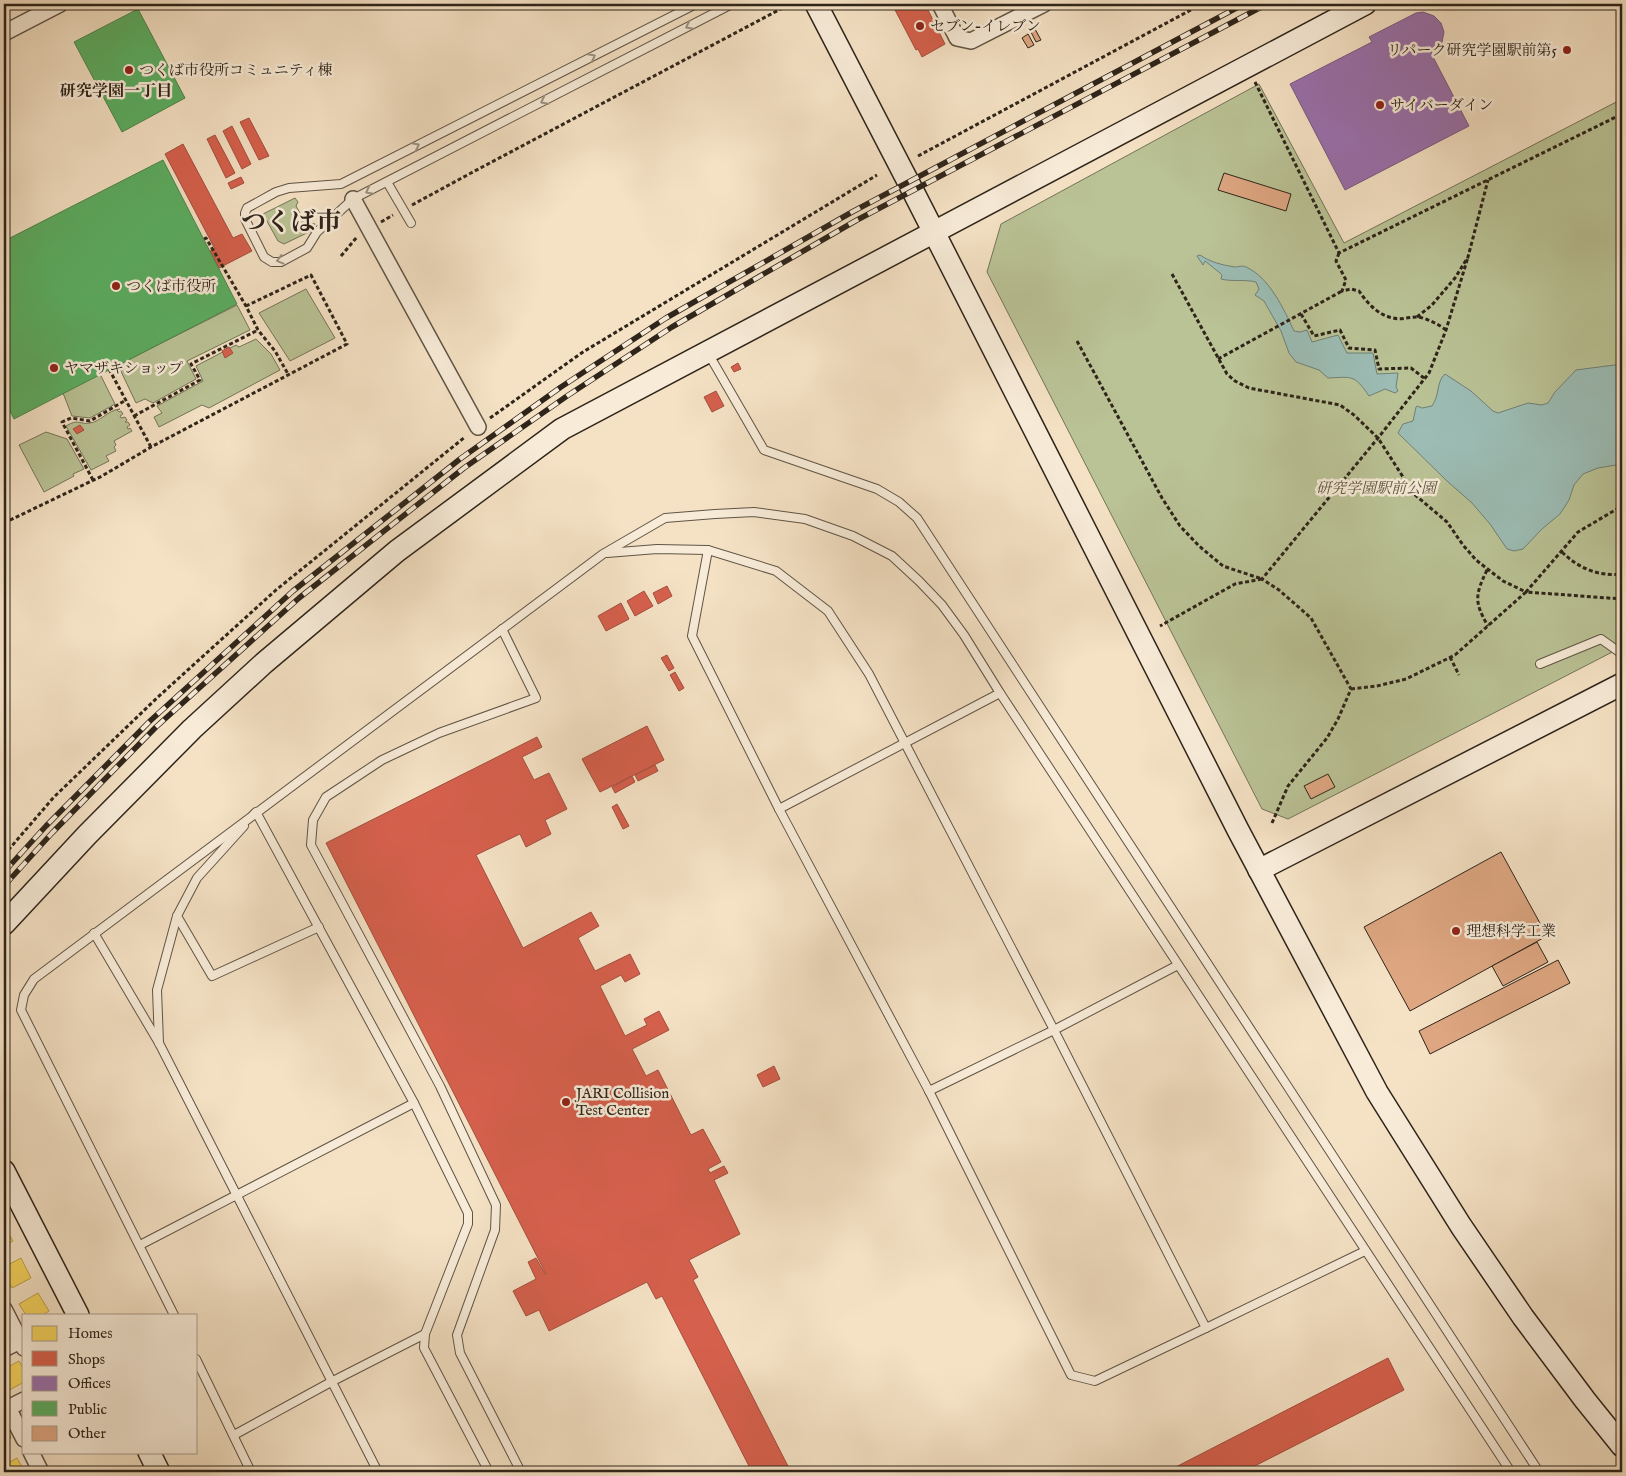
<svg xmlns="http://www.w3.org/2000/svg" width="1626" height="1476" font-family="'IM FELL English','Noto Serif JP',serif">
<style>
.green{fill:#bac396;stroke:#747458}
.water{fill:#9cbdb5;stroke:#708077}
.homes{fill:#f6d55c;stroke:#baa048}
.shops{fill:#d6604d;stroke:#a44e3e}
.offices{fill:#9970ab;stroke:#795980}
.public{fill:#5aae61;stroke:#4d854c}
.building{fill:#dea782;stroke:#2e241a}
.lines{fill:none;stroke-linecap:round;stroke-linejoin:round}
.lane-casing{stroke:#605445;stroke-width:10}
.street-casing{stroke:#605445;stroke-width:18}
.secondary-casing{stroke:#2e241a;stroke-width:24}
.path{stroke:#2e241a;stroke-width:3;stroke-dasharray:4 2.5;stroke-linecap:butt}
.lane{stroke:#f8ecd9;stroke-width:8}
.street{stroke:#f8ecd9;stroke-width:15}
.secondary{stroke:#f8ecd9;stroke-width:21}
.rail-casing{stroke:#2e241a;stroke-width:5.5}
.rail{stroke:#f8ecd9;stroke-width:4;stroke-dasharray:11;stroke-linecap:butt}
.oneway{stroke:#9d9283}
.poi-dot{fill:#8f2418;stroke:#f8ecd9;stroke-width:2}
.labels{text-anchor:middle;dominant-baseline:central;stroke-width:5;stroke-linejoin:round;paint-order:stroke}
.poi-label{font-size:15px;fill:#2e241a;stroke:#f8ecd9;text-anchor:start}
.park-label{font-size:15px;font-style:italic;fill:#58543f;stroke:#f8ecd9}
.neighbourhood-label{font-size:16px;font-weight:bold;fill:#2e241a;stroke:#f8ecd9}
.town-label{font-size:25px;font-weight:bold;fill:#2e241a;stroke:#f8ecd9}
</style>
<rect width="100%" height="100%" fill="#f5e2c5"/>
<filter id="stains"><feTurbulence type="fractalNoise" baseFrequency=".004" numOctaves="4"/><feColorMatrix values="0 0 0 0 .2 0 0 0 0 .09 0 0 0 0 .02 0 0 0 .5 -.17"/></filter>
<radialGradient id="worn" r=".72"><stop offset=".6" stop-color="#630" stop-opacity="0"/><stop offset="1" stop-color="#630" stop-opacity=".3"/></radialGradient>
<g class="green">
<path d="M1259,84L1344,243L1622,99V647L1288,819L1262,809L987,272L1001,224Z"/>
<path d="M295,198L298,202L296,206L305,222L315,224L311,231L284,244L278,241L263,214Z"/>
<path d="M306,289L335,338L290,361L259,313Z"/>
<path d="M237,305L250,330L187,361L196,379L153,403L145,399L136,403L118,365Z"/>
<path d="M256,339L271,354L280,370L209,408L202,405L159,427L154,417L162,413L157,406L203,381L196,366L236,345L239,347Z"/>
<path d="M100,374L115,404L90,418L72,416L63,393Z"/>
<path d="M120,409L117,410L119,412L121,411L123,414L120,416L121,418L125,417L127,420L125,422H128L130,425L127,427L128,429L130,428L132,431L114,441L116,445L114,447L116,451L106,456L109,461L91,470L66,426C79,418 79,425 90,423C100,422 108,410 120,409Z"/>
<path d="M46,432L67,439L84,469L73,474L74,476L44,492L19,445Z"/>
</g>
<g class="water">
<path d="M1200,255C1210,262 1222,265 1235,267C1238,267 1243,265 1246,267C1269,277 1284,309 1294,331L1300,332L1307,330L1312,342L1338,335L1347,353H1373L1377,374L1398,373L1396,387L1398,391L1395,393L1385,389L1369,396C1354,374 1352,377 1328,378L1319,370L1296,362L1289,353L1281,331L1264,301L1255,295L1259,289L1256,282C1243,279 1233,282 1221,279L1222,275L1220,273L1205,261L1203,265L1197,256Z"/>
<path d="M1622,364V464L1598,468L1583,474L1574,485L1569,500L1560,514L1542,529L1523,549L1514,551L1507,549L1490,524L1472,503L1447,481L1398,433L1403,424L1413,421L1416,407L1417,406L1422,408L1432,406C1440,395 1436,382 1445,374L1471,391L1493,411L1498,413L1528,403L1542,405L1548,403L1555,392L1576,370Z"/>
</g>
<g class="homes">
<path d="M4,1226L13,1241L4,1246Z"/>
<path d="M21,1258L31,1278L12,1288L4,1273V1267Z"/>
<path d="M38,1293L49,1311L43,1315H26L19,1304Z"/>
<path d="M19,1361L24,1370V1382L4,1393V1369Z"/>
<path d="M4,1425L11,1438L4,1441Z"/>
<path d="M17,1458L25,1472H4V1465Z"/>
</g>
<g class="shops">
<path d="M901,4L902,7L908,4H925L945,44L922,57L918,49L916,50L894,8Z"/>
<path d="M249,118L269,156L259,160L240,122Z"/>
<path d="M232,126L251,164L242,169L223,131Z"/>
<path d="M215,135L235,173L226,178L207,139Z"/>
<path d="M183,144L233,238L242,234L252,251L219,268L210,251L215,249L165,154Z"/>
<path d="M241,177L244,183L231,189L228,183Z"/>
<path d="M229,347L233,353L225,358L222,351Z"/>
<path d="M738,363L741,369L734,372L731,367Z"/>
<path d="M716,391L724,406L712,412L704,397Z"/>
<path d="M80,425L84,430L77,434L73,429Z"/>
<path d="M667,586L672,596L658,604L653,593Z"/>
<path d="M644,591L653,606L635,616L627,601Z"/>
<path d="M621,603L629,619L606,631L598,616Z"/>
<path d="M667,655L674,668L669,671L661,658Z"/>
<path d="M675,672L684,688L679,691L670,675Z"/>
<path d="M647,726L664,760L600,792L582,759Z"/>
<path d="M537,737L542,747L522,757L534,780L549,773L567,809L545,820L551,834L526,847L520,834L476,855L523,948L591,912L599,926L578,938L595,971L630,954L640,974L625,982L621,975L600,986L625,1036L647,1025L644,1019L659,1011L669,1030L632,1049L646,1076L658,1070L691,1135L703,1129L721,1162L708,1169L710,1173L724,1166L728,1173L714,1180L740,1234L689,1260L698,1277L693,1280L791,1472H752L662,1296L656,1299L647,1282L549,1331L539,1310L526,1316L513,1291L536,1279L528,1262L536,1258L545,1274H546L326,843Z"/>
<path d="M655,765L658,771L638,781L635,775Z"/>
<path d="M632,776L635,782L615,793L612,787Z"/>
<path d="M617,804L629,826L623,829L612,807Z"/>
<path d="M774,1066L780,1079L763,1087L757,1075Z"/>
<path d="M1388,1358L1404,1390L1243,1472H1166Z"/>
</g>
<path class="offices" d="M1423,12L1434,16L1441,23L1444,32L1442,42L1440,46L1431,53L1469,126L1345,190L1290,84L1372,42L1369,37L1416,13Z"/>
<g class="public">
<path d="M138,9L185,98L122,132L74,42Z"/>
<path d="M163,160L237,304L14,419L4,399V241Z"/>
</g>
<g class="building">
<path d="M1035,29L1041,40L1036,42L1031,32Z"/>
<path d="M1028,34L1034,45L1028,48L1022,38Z"/>
<path d="M1224,173L1291,194L1286,211L1218,190Z"/>
<path d="M1328,774L1335,787L1311,799L1304,786Z"/>
<path d="M1501,852L1547,936L1410,1011L1364,927Z"/>
<path d="M1537,942L1548,962L1503,986L1492,966Z"/>
<path d="M1558,960L1570,983L1430,1054L1419,1031Z"/>
</g>
<g class="lines">
<defs>
<g id="lane">
<path d="M696,4L341,184L289,188L276,192L247,208L245,213V219L264,257L272,262H281L307,248L317,232L353,199L732,4"/>
<path d="M387,182L411,223"/>
<path d="M708,353L764,450L877,489L899,502L917,518L1539,1472"/>
<path d="M708,550L692,636L779,809"/>
<path d="M607,553L657,549L708,550L776,571L828,611L869,674L1054,1030L1206,1328L1365,1251"/>
<path d="M502,629L536,698L439,733L382,760L326,797L313,820L311,845L440,1086L496,1205L495,1230L457,1335L460,1353L521,1472"/>
<path d="M1540,664L1601,639L1622,654"/>
<path d="M1000,693L779,809L929,1091L1071,1375L1095,1381L1206,1328"/>
<path d="M177,916L212,976L319,927"/>
<path d="M94,933L159,1043L378,1472"/>
<path d="M159,1043L157,990L177,916L197,878L244,826"/>
<path d="M929,1091L1054,1030L1178,965"/>
<path d="M140,1245L414,1103"/>
<path d="M174,1315L21,1010L24,995L34,979L603,554L665,518L715,514L754,512L805,519L853,536L892,556L919,581L942,605L964,635L1000,693L1511,1472"/>
<path d="M425,1334L424,1348L489,1472"/>
<path d="M196,1359L251,1472"/>
<path d="M234,1435L331,1382L425,1334L468,1224V1213L414,1103L256,812L253,815"/>
</g>
<g id="street">
<path d="M940,4L957,38L971,41L1044,4"/>
<path d="M4,33L60,4"/>
<path d="M353,199L478,427"/>
<path d="M4,1309L24,1348"/>
<path d="M4,1349L20,1341"/>
<path d="M8,1408L24,1439"/>
<path d="M4,1410L24,1400"/>
<path d="M31,1452L41,1472"/>
</g>
<g id="secondary">
<path d="M816,4L915,195L1238,830L1377,1092L1461,1226L1523,1317L1585,1400L1622,1446"/>
<path d="M1259,870L1622,684"/>
<path d="M4,924L87,835L192,729L264,663L397,551L562,429L1365,4"/>
<path d="M4,1171L78,1315"/>
<path d="M149,1452L159,1472"/>
</g>
</defs>
<use href="#lane" class="lane-casing"/>
<use href="#street" class="street-casing"/>
<use href="#secondary" class="secondary-casing"/>
<g class="path">
<path d="M1255,82L1339,253L1622,114"/>
<path d="M918,156L1202,4"/>
<path d="M412,205L471,173L790,4"/>
<path d="M381,222L393,215"/>
<path d="M204,239L206,238L246,306L258,330L275,351L288,374"/>
<path d="M1339,253L1336,261L1346,280L1342,291L1351,289L1359,291C1367,303 1378,315 1393,318C1401,320 1409,317 1417,317C1427,318 1438,324 1446,330"/>
<path d="M341,256L357,237"/>
<path d="M1172,274L1227,374L1235,381L1249,388L1340,405L1354,415L1378,438L1414,494L1447,522L1463,545L1476,560L1503,581L1526,592L1578,532L1622,506"/>
<path d="M1301,314L1314,336L1340,330L1349,348L1375,350L1379,369L1411,368L1424,378"/>
<path d="M1417,317L1432,305L1455,278L1468,257L1488,180"/>
<path d="M1077,341L1162,498L1180,526L1199,546L1223,566L1262,579L1235,584L1160,626"/>
<path d="M1218,359L1342,291"/>
<path d="M109,369L151,447"/>
<path d="M134,416L200,380L191,364L258,330"/>
<path d="M490,418L583,352L877,175"/>
<path d="M93,480L62,422L71,418L90,421L126,400"/>
<path d="M4,523L102,476L151,447L347,344L311,275L246,306"/>
<path d="M1562,552C1578,568 1599,577 1622,574"/>
<path d="M1487,570C1475,595 1474,602 1488,626"/>
<path d="M1450,657L1459,675"/>
<path d="M1351,689L1377,686L1406,679L1455,655L1526,592L1622,599"/>
<path d="M1272,823L1288,786L1327,738L1338,719L1351,689L1311,618L1279,590L1262,579L1378,438L1429,373L1446,330L1468,257"/>
<path d="M4,855L54,797L158,697L276,590L465,437"/>
</g>
<use href="#lane" class="lane"/>
<use href="#street" class="street"/>
<use href="#secondary" class="secondary"/>
<defs>
<g id="rail">
<path d="M4,872L46,826L150,721L293,591L460,459L561,387L666,318L852,212L1244,4"/>
<path d="M4,886L52,833L156,727L299,598L464,468L567,396L672,327L857,220L1267,4"/>
</g>
</defs>
<use href="#rail" class="rail-casing"/>
<use href="#rail" class="rail"/>
</g>
<defs><path id="oneway-chevron" d="M-2-3.5L2.5 0L-2 3.5" fill="none" stroke-width="1.6" stroke-linecap="round" stroke-linejoin="round" transform="scale(1.25)"/></defs>
<g class="oneway">
<use href="#oneway-chevron" transform="translate(689 26) rotate(153)"/>
<use href="#oneway-chevron" transform="translate(592 57) rotate(-27)"/>
<use href="#oneway-chevron" transform="translate(544 101) rotate(153)"/>
<use href="#oneway-chevron" transform="translate(416 146) rotate(-27)"/>
<use href="#oneway-chevron" transform="translate(369 191) rotate(153)"/>
<use href="#oneway-chevron" transform="translate(280 260) rotate(165)"/>
</g>
<g class="poi-dot">
<circle cx="920" cy="26" r="5"/>
<circle cx="1567" cy="50" r="5"/>
<circle cx="129" cy="70" r="5"/>
<circle cx="1380" cy="105" r="5"/>
<circle cx="116" cy="286" r="5"/>
<circle cx="54" cy="368" r="5"/>
<circle cx="1456" cy="931" r="5"/>
<circle cx="566" cy="1102" r="5"/>
</g>
<g class="labels">
<g class="poi-label">
<text x="930" y="26">セブン-イレブン</text>
<text x="1557" y="50" text-anchor="end">リパーク研究学園駅前第5</text>
<text x="139" y="70">つくば市役所コミュニティ棟</text>
<text x="1390" y="105">サイバーダイン</text>
<text x="126" y="286">つくば市役所</text>
<text x="64" y="368">ヤマザキショップ</text>
<text x="1466" y="931">理想科学工業</text>
<text x="576" y="1093">JARI Collision<tspan x="576" dy="17">Test Center</tspan></text>
</g>
<g class="park-label">
<text x="1376" y="488">研究学園駅前公園</text>
</g>
<g class="neighbourhood-label">
<text x="116" y="92">研究学園一丁目</text>
</g>
<g class="town-label">
<text x="291" y="223">つくば市</text>
</g>
</g>
<rect width="1626" height="1476" fill="none" stroke="#f5e2c5" stroke-width="20"/>
<rect x="5" y="5" width="1616" height="1466" fill="none" stroke="#2e241a" stroke-width="2.5"/>
<rect x="10" y="10" width="1606" height="1456" fill="none" stroke="#2e241a"/>
<rect x="22" y="1314" width="175" height="140" fill="#f8ecd9" stroke="#a79c8d"/>
<rect x="32" y="1326" width="25" height="15" fill="#f6d55c" stroke="#a79c8d"/>
<text x="68" y="1338" font-size="15" fill="#2e241a">Homes</text>
<rect x="32" y="1351" width="25" height="15" fill="#d6604d" stroke="#a79c8d"/>
<text x="68" y="1364" font-size="15" fill="#2e241a">Shops</text>
<rect x="32" y="1376" width="25" height="15" fill="#9970ab" stroke="#a79c8d"/>
<text x="68" y="1388" font-size="15" fill="#2e241a">Offices</text>
<rect x="32" y="1401" width="25" height="15" fill="#5aae61" stroke="#a79c8d"/>
<text x="68" y="1414" font-size="15" fill="#2e241a">Public</text>
<rect x="32" y="1426" width="25" height="15" fill="#dea782" stroke="#a79c8d"/>
<text x="68" y="1438" font-size="15" fill="#2e241a">Other</text>
<rect width="100%" height="100%" filter="url(#stains)"/>
<rect width="100%" height="100%" fill="url(#worn)"/>
</svg>
